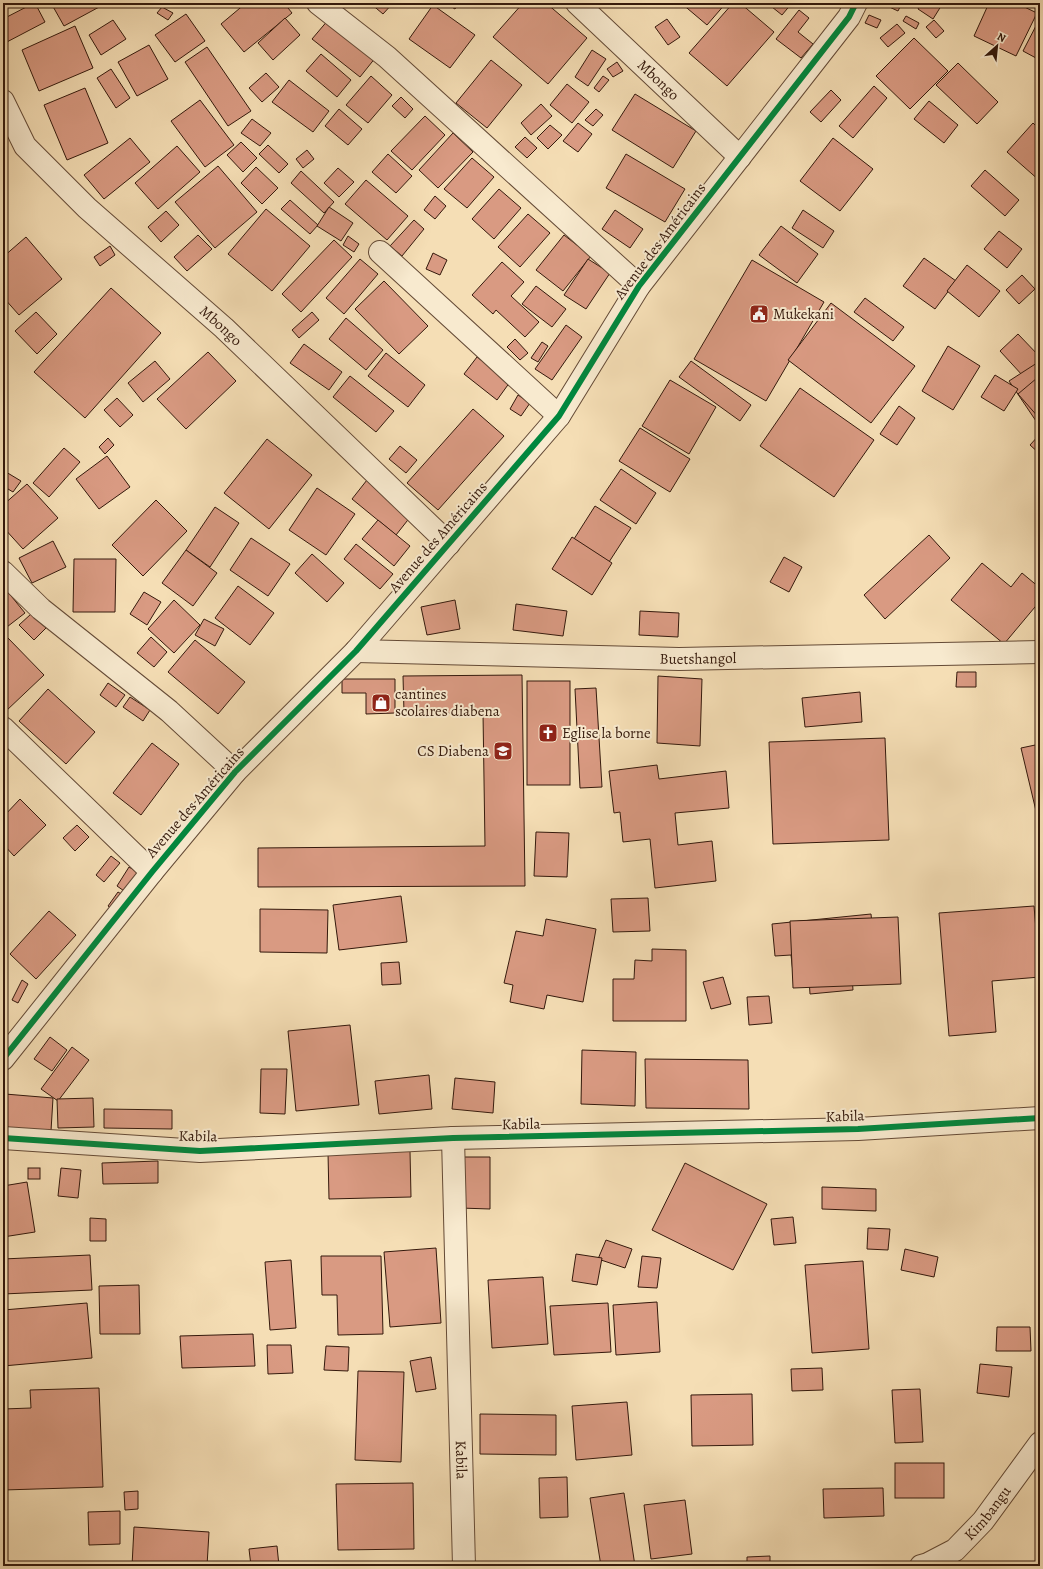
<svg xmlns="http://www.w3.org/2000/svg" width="1043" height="1569" font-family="Alegreya,serif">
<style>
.building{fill:#d99a82;stroke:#34190c}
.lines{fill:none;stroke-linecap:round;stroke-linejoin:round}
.minor-casing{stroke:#644a36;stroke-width:24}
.minor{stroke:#f8eacf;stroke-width:22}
.cycleway-casing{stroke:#f8eacf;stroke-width:8}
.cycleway{stroke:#00873e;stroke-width:6}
.labels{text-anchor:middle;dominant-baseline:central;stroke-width:4;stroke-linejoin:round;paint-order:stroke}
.street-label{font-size:15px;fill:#34190c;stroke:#f8eacf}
.poi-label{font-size:15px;fill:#34190c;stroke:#f8eacf;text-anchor:start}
</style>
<rect width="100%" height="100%" fill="#f5deb5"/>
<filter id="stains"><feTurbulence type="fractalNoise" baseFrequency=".005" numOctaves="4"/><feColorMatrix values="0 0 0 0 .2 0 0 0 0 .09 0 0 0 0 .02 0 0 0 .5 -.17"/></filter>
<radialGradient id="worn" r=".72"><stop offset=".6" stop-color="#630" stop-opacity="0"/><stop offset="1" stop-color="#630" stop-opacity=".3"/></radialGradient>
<g class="building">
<path d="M34,3H35L45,22L3,44V19Z"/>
<path d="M51,3H99L101,6L64,26Z"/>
<path d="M246,3H284L292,13L244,52L221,24Z"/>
<path d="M370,3H393L383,14Z"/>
<path d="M445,3H459L455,9Z"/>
<path d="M523,3H546L587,38L548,84L493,37Z"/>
<path d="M681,3H726L707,25Z"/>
<path d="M733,3H740L774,32L727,86L689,53Z"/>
<path d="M767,3H792L782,15Z"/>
<path d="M886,3H902L898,11L885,5Z"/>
<path d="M921,3H943L933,19L918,9Z"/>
<path d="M989,3H1016L1037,13L1016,56L974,36Z"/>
<path d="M433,5L475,35L450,68L409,39Z"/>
<path d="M162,7L173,13L168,20L157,13Z"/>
<path d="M799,10L809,18L798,32L813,44L801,58L776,39Z"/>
<path d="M186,14L205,41L175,62L155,35Z"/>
<path d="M869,15L881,20L877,28L865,23Z"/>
<path d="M906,16L919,23L916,29L903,21Z"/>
<path d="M285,18L300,35L273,60L258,43Z"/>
<path d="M329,19L376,57L360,77L312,39Z"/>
<path d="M667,19L680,37L668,45L655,27Z"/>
<path d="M113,20L126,39L101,55L89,35Z"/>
<path d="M934,20L944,31L936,38L926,27Z"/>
<path d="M1039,20L1040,21V49L1036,58L1023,51Z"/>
<path d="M897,24L905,33L888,47L880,38Z"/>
<path d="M75,26L93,68L39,91L22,50Z"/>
<path d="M914,38L948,71L910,109L876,76Z"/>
<path d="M149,45L168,79L137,96L118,62Z"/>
<path d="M207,47L251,111L228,126L185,62Z"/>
<path d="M592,50L606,59L588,86L575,77Z"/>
<path d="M321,54L351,80L337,97L306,71Z"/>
<path d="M491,60L522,85L487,128L456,103Z"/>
<path d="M617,62L623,71L613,77L607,69Z"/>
<path d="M958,63L998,102L977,124L936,85Z"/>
<path d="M111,69L130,98L116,108L97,78Z"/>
<path d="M266,73L279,87L262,102L249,88Z"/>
<path d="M371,76L392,95L368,123L346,105Z"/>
<path d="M603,76L609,80L599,92L594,88Z"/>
<path d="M289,80L329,111L313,132L272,102Z"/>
<path d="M567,84L589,102L572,123L550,105Z"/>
<path d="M874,86L887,98L853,138L839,126Z"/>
<path d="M85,88L108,143L67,160L44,105Z"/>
<path d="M831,90L841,100L821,122L810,112Z"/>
<path d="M635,94L696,131L673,168L612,130Z"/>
<path d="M401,97L413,109L405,118L392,106Z"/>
<path d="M200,100L234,145L205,167L171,121Z"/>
<path d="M929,101L958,125L944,143L914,119Z"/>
<path d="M541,104L552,116L531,135L521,123Z"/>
<path d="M339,109L362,129L348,145L325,126Z"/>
<path d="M596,109L603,115L593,126L585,120Z"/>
<path d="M425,116L445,135L412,170L391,151Z"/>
<path d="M252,119L271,133L260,146L241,133Z"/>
<path d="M578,123L592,134L578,152L563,141Z"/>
<path d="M1033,123L1040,130V181L1007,152Z"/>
<path d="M550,125L562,135L548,149L537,138Z"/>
<path d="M453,133L473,152L438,188L419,170Z"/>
<path d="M525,137L537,148L527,158L515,147Z"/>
<path d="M130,138L150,162L104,199L84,175Z"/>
<path d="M833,138L873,169L840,211L800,181Z"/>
<path d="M241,142L257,158L243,172L227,155Z"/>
<path d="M268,145L288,164L279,173L259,154Z"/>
<path d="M177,146L200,172L158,209L135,183Z"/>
<path d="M307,150L314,159L303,168L296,159Z"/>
<path d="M388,154L412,176L396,193L372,172Z"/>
<path d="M626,154L685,189L665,222L606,188Z"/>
<path d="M472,158L494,177L467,208L444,189Z"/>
<path d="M218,166L257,212L215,248L175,202Z"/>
<path d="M256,167L278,188L262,204L241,183Z"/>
<path d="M338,168L354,182L339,197L324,183Z"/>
<path d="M985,170L1019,200L1005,216L971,186Z"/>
<path d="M301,171L334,202L324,213L291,183Z"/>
<path d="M366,180L408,216L387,240L345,204Z"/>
<path d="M499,189L521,208L494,239L472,219Z"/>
<path d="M435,196L446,206L435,219L424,210Z"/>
<path d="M290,200L318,225L310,234L281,209Z"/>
<path d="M329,207L353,223L341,241L317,226Z"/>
<path d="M266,209L310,246L272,291L228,254Z"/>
<path d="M615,210L643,229L630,248L602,229Z"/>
<path d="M803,210L834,231L823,248L792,228Z"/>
<path d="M166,211L179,225L161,242L148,227Z"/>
<path d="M528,214L550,233L520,267L498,247Z"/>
<path d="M414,220L424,229L402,256L390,246Z"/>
<path d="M781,226L818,254L797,283L759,255Z"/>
<path d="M999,231L1022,249L1007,268L984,249Z"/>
<path d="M198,235L212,249L187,271L174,257Z"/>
<path d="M564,235L591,256L563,291L536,270Z"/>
<path d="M348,236L359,244L354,252L343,245Z"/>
<path d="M26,237L62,279L19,315L3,297V257Z"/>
<path d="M334,240L352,257L301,312L282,294Z"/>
<path d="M110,246L115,255L100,266L94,257Z"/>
<path d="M433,253L447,260L440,275L426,269Z"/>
<path d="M924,258L956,281L935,309L903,286Z"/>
<path d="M360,259L378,274L344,314L326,298Z"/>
<path d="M588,259L610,273L586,309L564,295Z"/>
<path d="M752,260L824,302L766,401L694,359Z"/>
<path d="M502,262L524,282L511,296L539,322L525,337L496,310L493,314L472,295Z"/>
<path d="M967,265L1000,291L979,317L947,291Z"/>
<path d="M1022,275L1035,289L1019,304L1006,290Z"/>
<path d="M384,281L428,326L399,354L355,309Z"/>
<path d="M536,286L566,309L552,327L522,304Z"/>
<path d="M111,288L161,333L85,418L34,372Z"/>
<path d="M865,298L904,327L893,341L854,312Z"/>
<path d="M831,303L915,366L871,423L788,360Z"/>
<path d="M36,312L57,334L37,354L15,331Z"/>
<path d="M312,312L319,320L299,338L292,330Z"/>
<path d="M346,318L383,350L366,370L329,339Z"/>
<path d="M566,325L582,337L552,380L535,369Z"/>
<path d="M1018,334L1040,357V360L1023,376L1000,351Z"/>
<path d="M515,339L528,353L520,360L507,347Z"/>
<path d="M542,342L548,346L538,362L531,358Z"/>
<path d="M304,344L342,372L329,390L290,363Z"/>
<path d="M948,346L980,366L953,410L922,391Z"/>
<path d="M208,352L236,381L186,429L157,399Z"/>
<path d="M386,353L425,385L408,407L368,376Z"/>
<path d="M477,357L510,382L497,400L464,374Z"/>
<path d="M155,361L170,379L143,402L128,383Z"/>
<path d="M691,361L751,405L740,421L679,377Z"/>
<path d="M1040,361V418L1036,421L1009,381Z"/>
<path d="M995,375L1018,389L1004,411L981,397Z"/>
<path d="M350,376L394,411L376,432L333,397Z"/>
<path d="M1037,378L1040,381V419L1018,394Z"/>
<path d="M670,380L716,407L689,454L642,426Z"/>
<path d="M800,388L874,440L834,497L760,446Z"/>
<path d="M518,395L530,403L521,416L510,409Z"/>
<path d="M117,398L133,415L120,427L104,410Z"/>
<path d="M899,406L915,418L897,445L880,434Z"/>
<path d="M473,409L504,436L438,510L407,483Z"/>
<path d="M640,428L690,459L670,492L619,461Z"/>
<path d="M1040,434V454L1030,445Z"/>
<path d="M108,438L114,445L105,454L99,447Z"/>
<path d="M267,439L312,475L269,529L224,493Z"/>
<path d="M400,446L417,460L406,473L389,459Z"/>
<path d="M64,448L80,462L49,497L33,483Z"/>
<path d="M107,456L130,487L99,509L76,479Z"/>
<path d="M621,469L656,493L636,524L600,500Z"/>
<path d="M6,472L21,481L13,492L3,486V477Z"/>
<path d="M367,480L411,516L396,535L352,499Z"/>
<path d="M27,484L58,518L23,549L3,527V505Z"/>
<path d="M317,488L355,514L326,555L289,530Z"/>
<path d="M156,500L187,531L143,576L112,545Z"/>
<path d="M595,506L631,528L609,562L574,539Z"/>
<path d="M215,507L239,523L210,567L186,550Z"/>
<path d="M378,520L410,546L394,566L362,539Z"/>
<path d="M929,535L950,558L885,619L864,595Z"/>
<path d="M572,537L612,563L592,595L552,569Z"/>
<path d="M251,538L290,564L268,596L230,570Z"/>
<path d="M53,541L66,567L32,583L19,558Z"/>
<path d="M356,544L393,574L380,589L344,559Z"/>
<path d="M186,550L217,573L193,606L162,583Z"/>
<path d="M312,554L344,583L327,602L295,573Z"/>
<path d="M784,557L802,567L789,592L770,582Z"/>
<path d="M74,559H116L115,612H73Z"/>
<path d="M982,563L1011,587L1022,573L1040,588V601L1004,644L951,600Z"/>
<path d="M3,586L25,613L3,630Z"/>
<path d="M238,586L274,613L250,645L215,618Z"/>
<path d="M144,592L161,602L147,625L130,614Z"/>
<path d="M174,600L200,625L174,653L148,629Z"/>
<path d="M455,600L460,629L427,635L421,607Z"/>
<path d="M516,604L567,611L563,636L513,630Z"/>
<path d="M640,611L679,613L678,637L639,635Z"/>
<path d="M31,614L46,628L34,640L19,625Z"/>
<path d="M204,619L224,629L215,646L195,635Z"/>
<path d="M7,637L44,675L6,711L3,707V641Z"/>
<path d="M151,637L167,652L154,667L137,653Z"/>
<path d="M195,640L245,682L218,714L168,672Z"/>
<path d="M957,672H976V687H956Z"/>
<path d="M522,675L525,886L258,887V848L485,846L483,713H404L403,676Z"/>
<path d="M658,676L702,679L700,746L657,743Z"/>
<path d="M342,679H395V713L366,714V693H342Z"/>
<rect x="527" y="681" width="43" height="104"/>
<path d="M108,683L125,695L116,707L100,695Z"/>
<path d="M596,688L602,787L580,788L575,689Z"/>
<path d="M48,689L95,732L66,764L19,721Z"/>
<path d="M860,692L862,722L805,727L802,698Z"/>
<path d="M130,697L150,710L143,721L123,707Z"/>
<path d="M885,738L889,840L773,844L769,742Z"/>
<path d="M152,743L179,764L141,815L113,793Z"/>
<path d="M1040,744V810L1036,811L1021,748Z"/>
<path d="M657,765L659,779L726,771L729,808L675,813L678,845L712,841L716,881L655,888L650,839L623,842L620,812L614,813L609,771Z"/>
<path d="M20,799L46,825L14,856L3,844V817Z"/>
<path d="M77,825L89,837L75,851L63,838Z"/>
<path d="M536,832L569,833L567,877L534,876Z"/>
<path d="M111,856L120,863L104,882L96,875Z"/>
<path d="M129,867L139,873L127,893L117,886Z"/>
<path d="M118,892L126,897L117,912L108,906Z"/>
<path d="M401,896L407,942L339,950L333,905Z"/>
<path d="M648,898L650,931L613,932L611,899Z"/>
<path d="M1034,906L1040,977L992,981L996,1032L949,1036L939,913Z"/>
<path d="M260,909L328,910L327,953L260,952Z"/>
<path d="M49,911L76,935L36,979L10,954Z"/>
<path d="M871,914L877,973L852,976L853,990L810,994L809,979L794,981L791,955L775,956L772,924Z"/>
<path d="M898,917L901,984L793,988L790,921Z"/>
<path d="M546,919L596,929L583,1002L547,995L544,1009L510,1002L513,985L504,983L516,931L543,936Z"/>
<path d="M652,949L686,950V1021H613V979H634L635,960L652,961Z"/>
<path d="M399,962L401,984L382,985L381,963Z"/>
<path d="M723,977L731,1004L711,1009L703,982Z"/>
<path d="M22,980L28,984L18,1003L12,1000Z"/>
<path d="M769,996L772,1023L749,1025L747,997Z"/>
<path d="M350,1025L359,1105L296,1111L288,1031Z"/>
<path d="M50,1037L67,1050L52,1071L34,1059Z"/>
<path d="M72,1047L89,1060L58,1101L41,1089Z"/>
<path d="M582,1050L636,1052L635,1106L581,1104Z"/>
<path d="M645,1059L748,1060L749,1109L646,1108Z"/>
<path d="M261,1069H287L285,1114L260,1113Z"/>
<path d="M429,1075L432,1109L379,1114L375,1081Z"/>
<path d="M455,1078L495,1082L493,1113L452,1109Z"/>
<path d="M5,1094L53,1098L51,1131L3,1127Z"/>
<path d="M93,1098L94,1127L58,1128L57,1099Z"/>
<path d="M104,1109L172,1110V1129L104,1128Z"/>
<path d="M410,1151L411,1197L329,1199L328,1153Z"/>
<path d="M459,1157H490V1209L460,1208Z"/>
<path d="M158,1161V1183L103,1184L102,1163Z"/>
<path d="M685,1163L767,1204L733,1270L652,1230Z"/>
<rect x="28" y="1168" width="12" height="11"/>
<path d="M61,1168L81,1170L78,1198L58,1196Z"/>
<path d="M27,1182L35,1232L3,1237V1186Z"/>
<path d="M822,1187L876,1189V1211L822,1209Z"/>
<path d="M793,1217L796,1243L774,1245L771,1219Z"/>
<path d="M90,1218L106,1219V1241H90Z"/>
<path d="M868,1228L890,1229L888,1250L867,1249Z"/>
<path d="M606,1240L632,1249L625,1268L598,1259Z"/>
<path d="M436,1248L441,1323L390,1327L384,1252Z"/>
<path d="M905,1249L938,1257L934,1277L901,1270Z"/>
<path d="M576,1254L602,1258L597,1285L572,1281Z"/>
<path d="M90,1255L92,1290L3,1294V1259Z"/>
<path d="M321,1256H381L383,1334L338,1335L337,1295H322Z"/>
<path d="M642,1256L661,1258L657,1288L638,1287Z"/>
<path d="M291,1260L296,1328L270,1330L265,1262Z"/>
<path d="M863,1261L869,1349L812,1353L805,1265Z"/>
<path d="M543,1277L548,1344L492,1348L488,1280Z"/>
<path d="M139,1285L140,1334H100L99,1286Z"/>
<path d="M657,1302L660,1352L616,1355L613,1305Z"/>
<path d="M87,1303L92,1358L3,1366V1310Z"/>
<path d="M608,1303L611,1352L554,1355L550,1306Z"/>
<path d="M997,1327H1030L1031,1351H996Z"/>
<path d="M253,1334L255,1366L182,1368L180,1336Z"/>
<path d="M267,1345H291L293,1373L268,1374Z"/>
<path d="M326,1346L349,1347L348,1371L324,1370Z"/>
<path d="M431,1357L436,1389L416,1392L410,1361Z"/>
<path d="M980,1364L1012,1367L1009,1397L977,1393Z"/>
<path d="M822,1368L823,1390L792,1391L791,1369Z"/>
<path d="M358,1371L404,1372L401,1462L355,1460Z"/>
<path d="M99,1388L103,1487L3,1490V1409L31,1408L30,1390Z"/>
<path d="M920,1389L923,1442L895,1443L892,1390Z"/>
<path d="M752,1394L753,1445L692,1446L691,1395Z"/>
<path d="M627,1402L632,1455L576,1460L572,1406Z"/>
<path d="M480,1414L556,1415V1455L480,1454Z"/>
<rect x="895" y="1463" width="49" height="35"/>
<path d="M567,1477L568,1517L540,1518L539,1478Z"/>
<path d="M413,1483L414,1549L338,1550L336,1484Z"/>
<path d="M883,1488L884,1516L824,1518L823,1489Z"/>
<path d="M138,1491V1509L125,1510L124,1492Z"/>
<path d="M624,1493L635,1566H601L590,1498Z"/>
<path d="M685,1500L692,1554L651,1559L644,1505Z"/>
<path d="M120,1511V1544L89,1545L88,1512Z"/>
<path d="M134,1527L209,1532L207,1566H132Z"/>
<path d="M277,1546L279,1566H251L249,1549Z"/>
<path d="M770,1556V1566H747V1557Z"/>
</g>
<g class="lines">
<defs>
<g id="minor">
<path d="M318,3L387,57L639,286"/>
<path id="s1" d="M577,3L740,157"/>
<path id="s2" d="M3,101L25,146L87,208L224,328L449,544"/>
<path d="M380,252L559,416"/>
<path d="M3,572L41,609L169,711L235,772"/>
<path id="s3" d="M356,651L679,659L1040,652"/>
<path d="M3,728L152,872"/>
<path d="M3,1059L152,872L235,772L356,651L559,416L639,286L849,17L856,3"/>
<path d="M3,1138L200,1151L453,1138L858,1129L1040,1118"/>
<path id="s4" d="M453,1138L464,1566"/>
<path id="s5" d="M921,1566L928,1564L955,1550L983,1521L1040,1443"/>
</g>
</defs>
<use href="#minor" class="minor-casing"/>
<use href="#minor" class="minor"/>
<defs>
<g id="cycleway">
<path d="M3,1059L152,872L235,772L356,651L559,416L639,286L849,17L856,3"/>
<path d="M3,1138L200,1151L453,1138L858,1129L1040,1118"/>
</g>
</defs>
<use href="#cycleway" class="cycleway-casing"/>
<use href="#cycleway" class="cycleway"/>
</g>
<defs>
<symbol id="civic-square" viewBox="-11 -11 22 22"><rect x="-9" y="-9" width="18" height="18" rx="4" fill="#8f2418" stroke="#f8eacf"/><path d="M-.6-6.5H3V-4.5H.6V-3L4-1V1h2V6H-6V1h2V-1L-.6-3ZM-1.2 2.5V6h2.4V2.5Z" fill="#fff"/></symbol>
<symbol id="shop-square" viewBox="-11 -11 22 22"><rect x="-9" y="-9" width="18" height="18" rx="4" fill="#8f2418" stroke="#f8eacf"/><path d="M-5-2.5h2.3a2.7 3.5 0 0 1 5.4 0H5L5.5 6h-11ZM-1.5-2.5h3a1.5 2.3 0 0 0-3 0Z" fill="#fff"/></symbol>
<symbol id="church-square" viewBox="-11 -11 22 22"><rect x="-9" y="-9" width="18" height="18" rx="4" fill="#8f2418" stroke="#f8eacf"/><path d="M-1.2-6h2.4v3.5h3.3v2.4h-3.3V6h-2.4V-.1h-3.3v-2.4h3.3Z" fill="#fff"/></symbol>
<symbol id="school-square" viewBox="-11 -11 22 22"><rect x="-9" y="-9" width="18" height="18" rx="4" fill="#8f2418" stroke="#f8eacf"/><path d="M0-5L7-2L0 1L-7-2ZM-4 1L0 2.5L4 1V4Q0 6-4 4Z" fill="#fff"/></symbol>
</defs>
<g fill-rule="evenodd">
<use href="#civic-square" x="748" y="303" width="22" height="22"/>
<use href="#shop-square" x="370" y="692" width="22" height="22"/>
<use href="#church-square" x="537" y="722" width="22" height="22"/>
<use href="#school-square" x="492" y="740" width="22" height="22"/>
</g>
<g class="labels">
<g class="street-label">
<text stroke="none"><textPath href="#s1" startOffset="112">Mbongo</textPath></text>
<text transform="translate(660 241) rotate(-53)">Avenue des Américains</text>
<text stroke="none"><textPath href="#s2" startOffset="316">Mbongo</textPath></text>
<text transform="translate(438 537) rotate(-49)">Avenue des Américains</text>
<text stroke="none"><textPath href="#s3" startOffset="342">Buetshangol</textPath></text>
<text transform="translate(195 802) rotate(-49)">Avenue des Américains</text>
<text transform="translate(845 1116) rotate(-2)">Kabila</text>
<text transform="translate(521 1124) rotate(-1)">Kabila</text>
<text transform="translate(198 1136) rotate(1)">Kabila</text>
<text stroke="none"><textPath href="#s4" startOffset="322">Kabila</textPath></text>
<text stroke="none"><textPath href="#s5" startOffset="87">Kimbangu</textPath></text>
</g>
<g class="poi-label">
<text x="773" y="314">Mukekani</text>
<text x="395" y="694">cantines<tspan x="395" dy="17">scolaires diabena</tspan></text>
<text x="562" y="733">Eglise la borne</text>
<text x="489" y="751" text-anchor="end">CS Diabena</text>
</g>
</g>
<rect width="1043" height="1569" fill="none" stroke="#f5deb5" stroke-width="16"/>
<rect x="4" y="4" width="1035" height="1561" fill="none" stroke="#34190c" stroke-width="2"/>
<rect x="8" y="8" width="1027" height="1553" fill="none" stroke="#34190c"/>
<g transform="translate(997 46) rotate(27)" stroke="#f8eacf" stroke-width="3" paint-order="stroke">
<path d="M0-3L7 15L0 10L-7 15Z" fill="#34190c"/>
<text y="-6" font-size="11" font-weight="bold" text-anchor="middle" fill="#34190c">N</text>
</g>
<rect width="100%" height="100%" filter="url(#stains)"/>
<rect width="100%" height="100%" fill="url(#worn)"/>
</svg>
